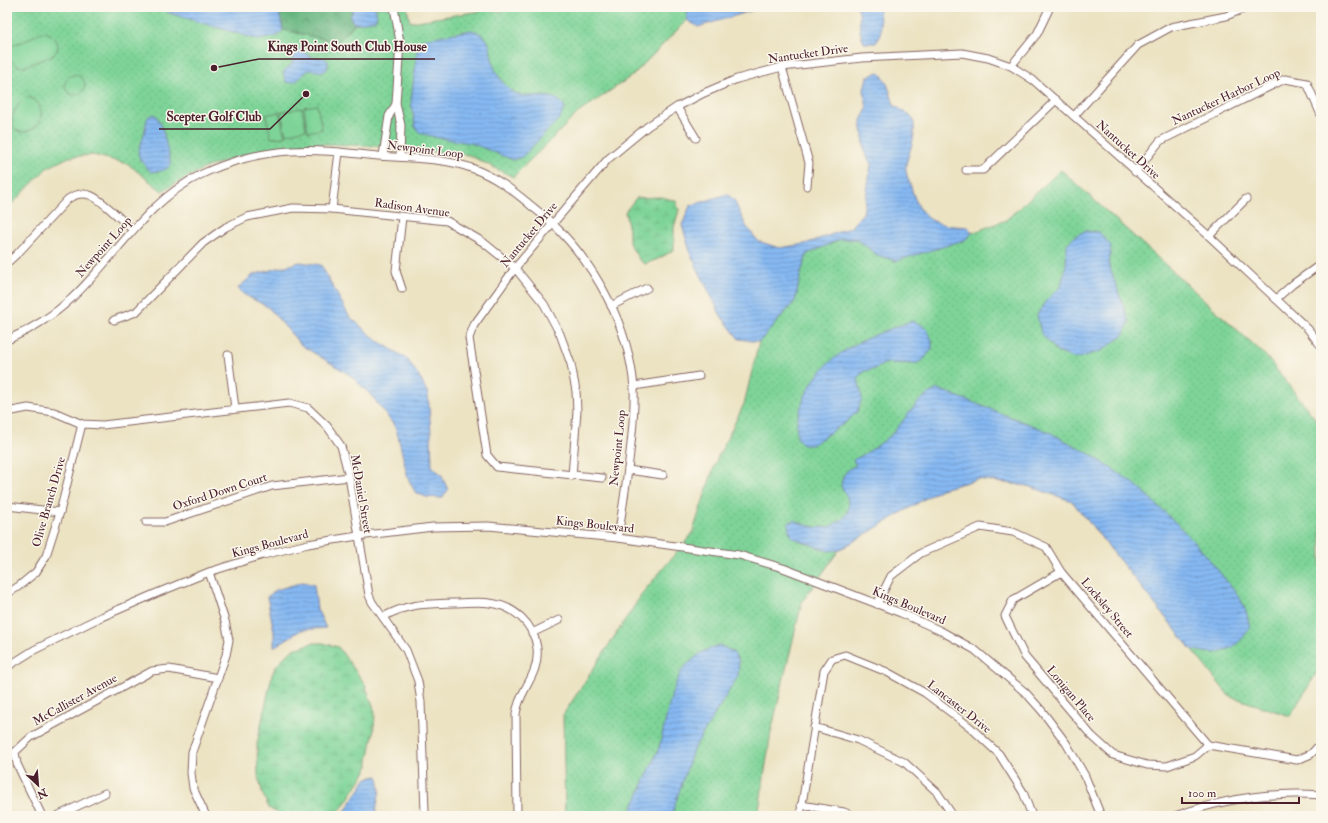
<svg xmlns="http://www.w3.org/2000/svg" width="1328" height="823" font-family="'IM FELL Double Pica',serif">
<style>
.grass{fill:url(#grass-dots);stroke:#647a62}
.forest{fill:url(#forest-crowns);stroke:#586a56}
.wetland{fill:url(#wetland-marsh);stroke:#647a62}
.pitch{fill:#7ed498;stroke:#647a62}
.water{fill:url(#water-rules);stroke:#686c8f}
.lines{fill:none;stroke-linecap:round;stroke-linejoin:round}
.minor-casing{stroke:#836460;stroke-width:9}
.minor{stroke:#fff;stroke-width:7}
.labels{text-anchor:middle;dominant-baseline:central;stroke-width:3;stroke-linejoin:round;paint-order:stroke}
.street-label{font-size:12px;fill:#4a1f2b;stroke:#fbf7ec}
.leader{fill:none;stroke:#4a1f2b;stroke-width:1.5}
.callout-dot{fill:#4a1f2b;stroke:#fbf7ec;stroke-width:1.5}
.callout-label{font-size:13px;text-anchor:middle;font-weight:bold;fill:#4a1f2b;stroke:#fbf7ec;stroke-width:3;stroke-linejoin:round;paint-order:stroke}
</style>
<defs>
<pattern id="grass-dots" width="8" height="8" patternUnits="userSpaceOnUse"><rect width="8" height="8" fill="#7ed498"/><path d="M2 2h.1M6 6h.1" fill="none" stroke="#6eb683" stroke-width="1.8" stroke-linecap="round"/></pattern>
<pattern id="forest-crowns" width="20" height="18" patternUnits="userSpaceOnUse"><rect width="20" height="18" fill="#66b680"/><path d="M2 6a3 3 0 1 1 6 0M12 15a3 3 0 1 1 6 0" fill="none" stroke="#569369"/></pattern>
<pattern id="wetland-marsh" width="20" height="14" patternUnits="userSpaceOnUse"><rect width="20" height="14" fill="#7ed498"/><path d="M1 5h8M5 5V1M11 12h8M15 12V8" fill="none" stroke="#6eb683"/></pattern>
<pattern id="water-rules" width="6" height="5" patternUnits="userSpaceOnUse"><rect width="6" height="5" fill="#86b9f3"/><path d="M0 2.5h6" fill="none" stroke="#7096c5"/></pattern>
</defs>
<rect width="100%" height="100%" fill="#fbf7ec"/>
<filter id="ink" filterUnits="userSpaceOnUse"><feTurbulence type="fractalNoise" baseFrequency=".025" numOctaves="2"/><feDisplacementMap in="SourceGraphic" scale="8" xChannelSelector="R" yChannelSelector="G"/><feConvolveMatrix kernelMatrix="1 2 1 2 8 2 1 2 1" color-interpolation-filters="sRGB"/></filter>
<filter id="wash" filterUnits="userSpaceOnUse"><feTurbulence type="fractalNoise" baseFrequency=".012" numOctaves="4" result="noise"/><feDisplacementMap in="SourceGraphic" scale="16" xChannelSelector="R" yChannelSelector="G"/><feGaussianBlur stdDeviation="0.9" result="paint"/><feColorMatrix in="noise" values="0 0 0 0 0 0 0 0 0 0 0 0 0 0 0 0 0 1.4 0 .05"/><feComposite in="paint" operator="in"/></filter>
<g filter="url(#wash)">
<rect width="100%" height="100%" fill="#ece3c3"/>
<g class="grass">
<path d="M7,7H407L410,22L481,11V7H492L493,11H502L510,7H689L687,10V20L633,75L578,113L513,177L469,155L374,146L326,144L274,147L243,155L205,168L162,191L128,164L93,155L69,157L47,168L7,209Z"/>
<path d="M1061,170L1265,355L1321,426V666L1290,716L1229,696L1072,501L1028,486L978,479L941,489L839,550L802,602L771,732L758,816H565L563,715L644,591L692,534L716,461L744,404L759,342L795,301L801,273L807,254L841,239H857L877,255L965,240L972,233L1006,220Z"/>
</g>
<path class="forest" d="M278,7H354L350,17L354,24L338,42L283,30Z"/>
<g class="wetland">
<path d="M662,197L676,201L679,210L674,227V250L658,259L645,264L640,261L629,243V230L625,212L636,198Z"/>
<path d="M313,643H323L338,647L365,684L375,712L374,730L368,761V768L342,808L336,814L329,816H282L269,808L263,795L258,776L257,744L272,675L275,668L283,658L294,649Z"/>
</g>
<g class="pitch">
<path d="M41,32C53,32 65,46 53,55C50,57 47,57 44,59C37,61 30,65 23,67C13,65 6,58 9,48L15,44L25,41Z"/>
<circle cx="75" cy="85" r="10"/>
<path d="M27,97C38,99 44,111 40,121C36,129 23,135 16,130C5,122 19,101 27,97Z"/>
<path d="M317,105L322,129L308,132L304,107Z"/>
<path d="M302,108L306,129L286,134L281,112Z"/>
<path d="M279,112L285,137L271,138L266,115Z"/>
</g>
<g class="water">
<path d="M160,7H278L283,30L277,36L259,40L169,13Z"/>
<path d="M354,7H375L377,15L375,20L354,24L350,17Z"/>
<path d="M689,7H764L698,27L687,20V10Z"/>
<path d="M857,7H880L879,9L881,31L876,43H864L860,31L859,11Z"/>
<path d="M472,30C492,37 489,46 493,63C495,73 502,82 509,89C525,104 553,87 565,107L560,118L522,157L513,160L471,143L439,138L420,133L415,127L411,101L417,52L420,42L423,39Z"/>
<path d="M300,49C305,51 307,56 312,57C319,59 323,55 328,61C329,77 319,70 309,70C300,75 298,85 286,82L283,72L292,64L293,52Z"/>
<path d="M879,72C888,81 890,93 894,105L913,118C916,131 913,142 909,154C908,158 906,162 906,166C905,172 909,181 911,187C921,222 934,225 968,227L972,233L965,240L896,261L877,255L857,239H841L807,254L801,273L795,301L759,342L739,339L721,316L691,255L682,225L690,206L727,194L734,200L746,226L758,241L779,248L805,244L850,228L863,213L867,191L871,164L865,153L861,120L867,109L864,89L867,77Z"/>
<path d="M150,115H156L162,127L171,164C166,172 159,171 151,172L140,160L138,152L144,135L147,119Z"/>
<path d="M1085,231L1099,232L1111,246L1109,265L1129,322L1124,334L1103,350L1076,359L1057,352L1041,333L1037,315L1045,302L1061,286L1066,264L1067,244L1075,236Z"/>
<path d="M300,262L321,265L349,316L375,339L407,359L419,376L428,394L431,433L432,467L441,474L448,490L442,498L426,497L415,492L408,478L396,428L372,396L350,375L301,345L268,307L243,294L238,288L253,275Z"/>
<path d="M912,321L922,325L928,331L932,340V349L923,360L915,364L886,363L875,369L865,371L858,377L862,399L857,412L846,422L812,445H804L797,438C797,431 796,423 798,417C813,356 859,340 912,321Z"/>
<path d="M938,389L1049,432L1090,454L1136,485L1177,524L1205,554L1240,598L1247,614L1250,628C1233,653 1220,657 1191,649L1072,501L1028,486L978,479L941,489L839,550L828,551L793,538L789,531L788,523L794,520C803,525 817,529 828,527C830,527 834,524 836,523C854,515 850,499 841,486C842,475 846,470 856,465L853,460C866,454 879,445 890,436C906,420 915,398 938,389Z"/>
<path d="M303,582L314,585L317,609L326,628L301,630L274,647V631L267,597L276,590Z"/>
<path d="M719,645L733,652L739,661L738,676L693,750L671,816H629L659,748L672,693L682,669L702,652Z"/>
<path d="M378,776L380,790L375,816H342L367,778Z"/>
</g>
</g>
<g filter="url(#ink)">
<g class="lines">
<defs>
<g id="minor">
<path d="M394,7L400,42L396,104L401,125L400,157"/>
<path d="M1011,66L1037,34L1050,7"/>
<path d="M782,67L809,163L807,186"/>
<path d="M677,107L696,138"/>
<path d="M1074,116L1138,45L1171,27L1226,16L1248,7"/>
<path d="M383,156L389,116L396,104"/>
<path d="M966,170H983L1056,100"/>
<path d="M1135,172L1160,141L1285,79L1307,83L1321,115"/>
<path d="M332,209L339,152"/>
<path d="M1209,236L1246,199"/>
<path d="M7,263L18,253L68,199C87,187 98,199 112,211C119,217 126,224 133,230"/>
<path d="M402,289L396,271L402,217"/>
<path d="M1276,299L1293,284L1321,264"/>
<path d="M611,306L647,288"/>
<path d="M114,320L136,312L203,243L226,227L247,217L293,208L332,209L447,221L483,242L515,268L544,304L560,334L571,364L576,391L577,411L572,476"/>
<path d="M7,340C30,330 53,316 72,298C116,257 146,201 202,174C227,162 262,152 291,151C320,149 349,153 378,156C409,158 446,158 474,169C495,177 511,189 528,203C536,210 546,217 554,225C597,267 629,327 634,388C635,413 632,436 629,461C626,486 622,512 618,538"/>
<path d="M228,355L235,408"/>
<path d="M634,386L699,376"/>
<path d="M7,412L28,408L54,412L82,424L103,425L289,403L308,408L327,426L341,446L349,477L369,595L372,602L406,650L418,681L421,702L425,812L424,816"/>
<path d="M628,470L663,475"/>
<path d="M602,478L497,467L487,455L469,338L474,325L515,268L608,159L648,126L677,107L704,93L737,79L782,67L862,58L962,53L988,58L1011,66L1033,80L1209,236L1308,329L1321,346"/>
<path d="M7,506L60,512"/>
<path d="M146,522H165L272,486L349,477"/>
<path d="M1061,572L1013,600L1005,616L1025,657L1091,735L1113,755L1147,765L1167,766L1195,756L1208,745"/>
<path d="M7,594L19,586L36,572L46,556L60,512L82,424"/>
<path d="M877,604L891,576L921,553L980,527L1013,532L1046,547L1061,572L1208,745L1297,760L1311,754L1321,743"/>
<path d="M383,617C409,603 425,604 454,603C466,603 478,601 490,603C514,606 534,624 537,648C540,676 519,689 516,714L517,816"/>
<path d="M532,633L559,620"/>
<path d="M7,667L34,650L99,618L157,593L209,572L263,555L308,544L358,536L433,527L488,526L618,538L739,555L783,568L901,613L941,631L975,650L1026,693L1042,711L1066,743L1085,776L1101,816"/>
<path d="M814,727L858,740L904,762L937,792L953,816"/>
<path d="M801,805L844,812L853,816"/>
<path d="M42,816L17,764L15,752L31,737L152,671L169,669L218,678"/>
<path d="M57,816L105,793"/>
<path d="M206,816L193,788L191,773L192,752L226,655L229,640L225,621L209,572"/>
<path d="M800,816L824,671L832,659L845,655L887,672L925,693L970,727L999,754L1023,792L1032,816"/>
<path d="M1175,816C1221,800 1272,791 1321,795"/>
</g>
</defs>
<use href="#minor" class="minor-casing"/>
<use href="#minor" class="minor"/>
</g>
</g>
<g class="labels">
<g class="street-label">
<text transform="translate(808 54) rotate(-8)">Nantucket Drive</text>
<text transform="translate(1226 97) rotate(-25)">Nantucker Harbor Loop</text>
<text transform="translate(425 150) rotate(7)">Newpoint Loop</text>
<text transform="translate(1128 150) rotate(42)">Nantucket Drive</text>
<text transform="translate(412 208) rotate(8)">Radison Avenue</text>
<text transform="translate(529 235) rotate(-50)">Nantucket Drive</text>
<text transform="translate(104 247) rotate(-48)">Newpoint Loop</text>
<text transform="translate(618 448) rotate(-84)">Newpoint Loop</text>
<text transform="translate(220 492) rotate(-18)">Oxford Down Court</text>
<text transform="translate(361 494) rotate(80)">McDaniel Street</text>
<text transform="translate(49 502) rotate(-74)">Olive Branch Drive</text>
<text transform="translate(595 525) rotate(6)">Kings Boulevard</text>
<text transform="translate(270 544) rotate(-15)">Kings Boulevard</text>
<text transform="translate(909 606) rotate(23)">Kings Boulevard</text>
<text transform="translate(1107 608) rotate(50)">Locksley Street</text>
<text transform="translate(1071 694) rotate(50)">Lonigan Place</text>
<text transform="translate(75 700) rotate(-29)">McCallister Avenue</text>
<text transform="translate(959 707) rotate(38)">Lancaster Drive</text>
</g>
</g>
<path class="leader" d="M214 68L259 59H435M306 94L270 129H159"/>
<g class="callout-dot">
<circle cx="214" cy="68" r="4"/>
<circle cx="306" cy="94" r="4"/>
</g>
<g class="callout-label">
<text x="347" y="51">Kings Point South Club House</text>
<text x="214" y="121">Scepter Golf Club</text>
</g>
<rect width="1328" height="823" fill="none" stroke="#fbf7ec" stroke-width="24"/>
<g transform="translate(38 785) rotate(154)" stroke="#fbf7ec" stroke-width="3" paint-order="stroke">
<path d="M0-3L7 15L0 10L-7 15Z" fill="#4a1f2b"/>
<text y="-6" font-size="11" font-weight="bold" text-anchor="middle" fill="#4a1f2b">N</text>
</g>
<path d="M1182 797v6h117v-6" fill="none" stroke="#4a1f2b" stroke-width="2"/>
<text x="1188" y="797" font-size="12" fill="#4a1f2b" stroke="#fbf7ec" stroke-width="3" paint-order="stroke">100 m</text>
</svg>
